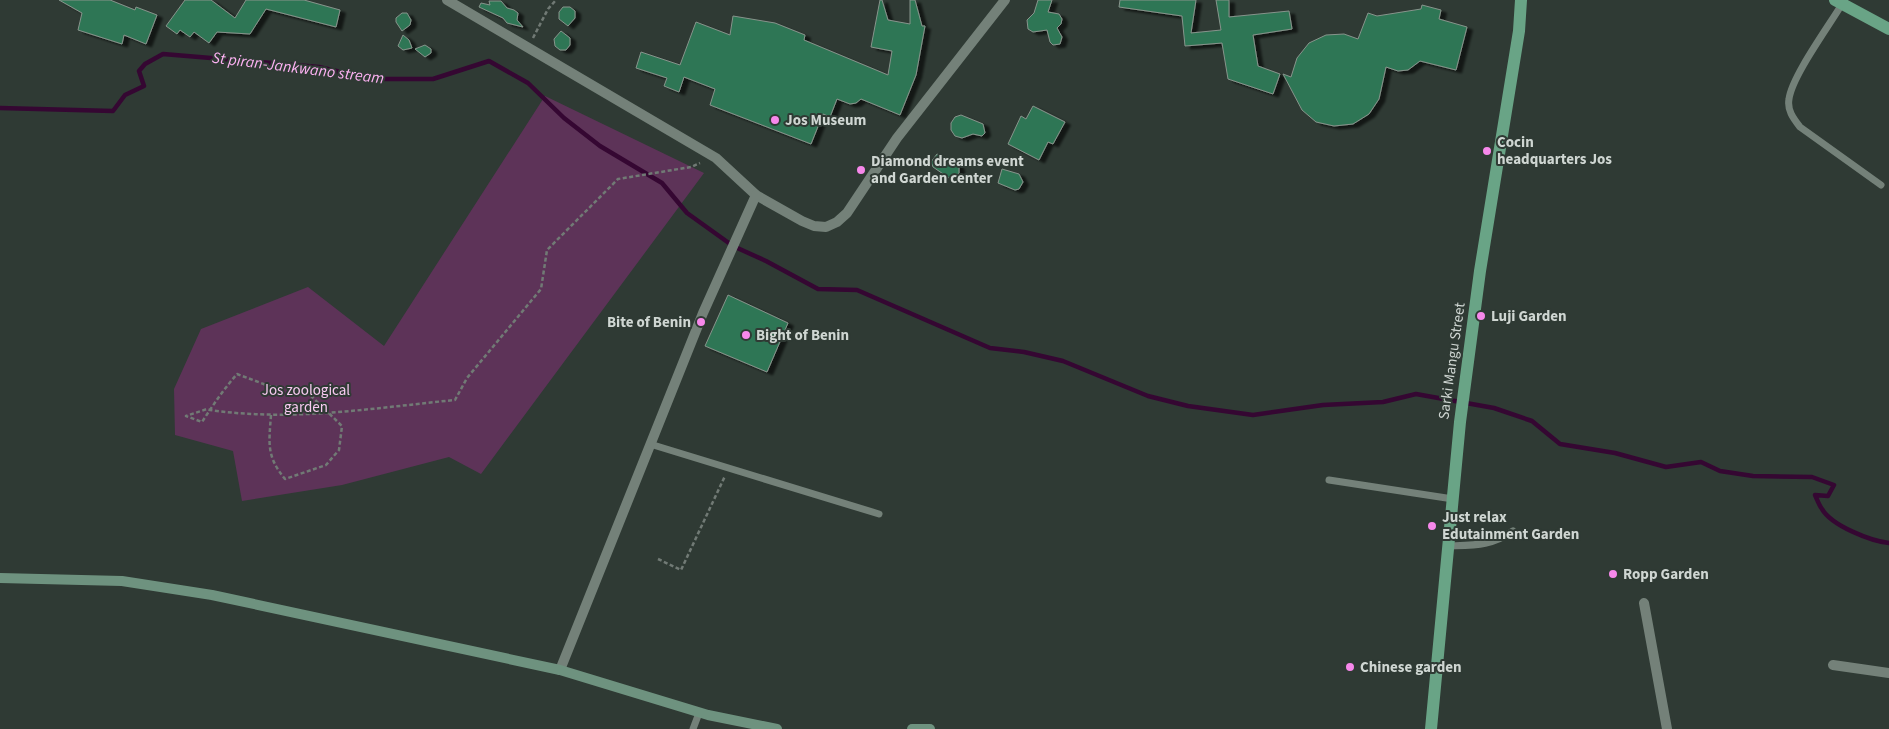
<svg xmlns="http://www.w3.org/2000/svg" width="1889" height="729" font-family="'Source Sans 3',sans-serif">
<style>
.green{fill:#5d3358}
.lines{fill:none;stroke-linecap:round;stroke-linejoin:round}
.stream{stroke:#350732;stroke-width:4.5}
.building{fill:#2e7654;stroke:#87948c;filter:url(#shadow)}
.path{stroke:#717a75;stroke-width:2.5;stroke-dasharray:4 2.5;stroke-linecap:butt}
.lane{stroke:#748179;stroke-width:7}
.street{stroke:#748179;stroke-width:10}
.secondary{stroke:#6e927f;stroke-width:10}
.primary{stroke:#69a486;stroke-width:12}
.poi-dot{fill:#f788eb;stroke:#2f3a34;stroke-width:2}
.labels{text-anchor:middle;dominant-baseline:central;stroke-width:4;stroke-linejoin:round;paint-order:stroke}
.poi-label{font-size:15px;font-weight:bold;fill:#cfd6d2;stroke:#2f3a34;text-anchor:start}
.street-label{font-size:15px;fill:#cfd6d2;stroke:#2f3a34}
.park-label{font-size:15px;fill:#f7c9f0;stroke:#2f3a34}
.water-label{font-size:16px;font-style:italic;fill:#fdb2f3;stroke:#2f3a34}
</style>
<defs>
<filter id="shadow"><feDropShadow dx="5.5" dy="3" stdDeviation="1" flood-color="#0009"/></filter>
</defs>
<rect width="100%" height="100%" fill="#2f3a34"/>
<path class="green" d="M545,96L704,173L481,474L449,457L342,485L242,501L233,451L175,435L174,389L201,329L308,287L384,346Z"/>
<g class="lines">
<path class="stream" d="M0,108L113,111L125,95L144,86L139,71L145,64L163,54L319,67L371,79H433L489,61L528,83L564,118L600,146L662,183L687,213L733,246L766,261L818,289L857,290L990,348L1024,352L1063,361L1148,396L1188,406L1253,415L1323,405L1383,402L1416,394L1494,408L1532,421L1560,444L1615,453L1666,467L1701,462L1720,471L1753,476L1812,477L1834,485L1828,496L1815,495C1817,499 1819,505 1822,509C1832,526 1871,541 1889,543"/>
</g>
<g class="building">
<path d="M59,0H110L135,10L136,7L157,15L146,44L124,35L122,44L78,30L82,13Z"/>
<path d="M185,0H211L235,18L246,0H304L340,10L336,27L266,9L250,34L217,32L209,43L194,32L190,37L180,30L177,34L166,26Z"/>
<path d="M880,0H882L888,20L910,24V0H915L922,26H925L916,75L900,115L861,99L856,103L850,104L837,99L830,117L823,114L811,144L710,105L715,89L684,77L679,92L664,86L667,78L636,68L641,52L680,65L696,22L730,35L733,16L775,23L805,35L804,40L888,75L892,51L871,47Z"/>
<path d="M1038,0H1052L1048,12L1059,14L1062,19L1061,24L1057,28L1062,37L1060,44L1053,45L1050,42L1047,30L1033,32L1028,29L1027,20L1034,13Z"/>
<path d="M1120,0H1196L1191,33L1221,30L1216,0H1229V17L1289,11L1292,29L1253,35L1258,66L1280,74L1273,94L1228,79L1222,43L1185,46L1182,16L1119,7Z"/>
<path d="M489,1H501L507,8L514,10L518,13L517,20L523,27L507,23L503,18L479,7L481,3L490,5Z"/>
<path d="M1422,5L1441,10L1439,19L1467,27L1456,70L1420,61L1408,70L1398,71L1386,67L1379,99L1369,114L1353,124L1334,126L1316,122L1302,110L1283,74L1291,77L1297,58L1309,43L1326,35L1344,34L1358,39L1368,13L1377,16L1421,9Z"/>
<path d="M563,7H570L575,11V18L568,26L559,19V12Z"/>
<path d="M402,13H407L411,20L410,25L402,31L396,22V18Z"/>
<path d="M561,31L570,38V45L566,50H560L555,46L554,39Z"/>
<path d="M403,35L409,40L412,48L403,50L398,46Z"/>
<path d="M425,45L431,49V53L425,57L415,49Z"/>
<path d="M1033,106L1065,122L1053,144L1048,142L1039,160L1008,144L1021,116L1026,119Z"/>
<path d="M961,115L983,124L985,133L982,136L973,134L962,138L955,136L951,130V123L955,117Z"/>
<path d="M937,154L955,162L959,167V173L955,177L949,178L933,167L931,162Z"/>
<path d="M1002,169L1019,174L1023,182L1019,189L1015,190L998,183Z"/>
<path d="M728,295L788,323L767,372L705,346Z"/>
</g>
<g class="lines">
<g class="path">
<path d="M533,38L548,9L556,0"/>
<path d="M271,415C269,443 266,456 285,479L326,465L339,450L342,426L307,392L269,386L237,374C224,389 213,405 202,422L186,416L207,409L210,410C292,422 373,408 455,400L467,378L541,289L547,250L618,179L691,167L700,163"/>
<path d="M658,559L681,570L725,476"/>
</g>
<g class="lane">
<path d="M1842,4C1829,26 1792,76 1789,99C1787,110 1793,118 1800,127L1881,185"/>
<path d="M650,444L879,514"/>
<path d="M1329,480L1453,499"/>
<path d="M1448,546C1475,545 1491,546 1513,531"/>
<path d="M693,729L699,713"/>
</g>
<g class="street">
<path d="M447,0L716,158L756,195L802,221L814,226L826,227L837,222L847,213L897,138L1005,0"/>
<path d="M1644,603L1667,729"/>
<path d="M1833,665L1889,673"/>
<path d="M560,670L703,313L756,195"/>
</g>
<g class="secondary">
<path d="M0,578L122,581L212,595L560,670L708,715L777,729"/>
<path d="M912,729H930"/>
</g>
<g class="primary">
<path d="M1835,0L1889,29"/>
<path d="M1431,729L1460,422L1480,271L1519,31L1521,0"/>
</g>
</g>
<g class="poi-dot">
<circle cx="775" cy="120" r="5"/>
<circle cx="1487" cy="151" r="5"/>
<circle cx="861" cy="170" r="5"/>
<circle cx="1481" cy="316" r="5"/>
<circle cx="701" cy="322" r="5"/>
<circle cx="746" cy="335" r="5"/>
<circle cx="1432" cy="526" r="5"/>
<circle cx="1613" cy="574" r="5"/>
<circle cx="1350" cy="667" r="5"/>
</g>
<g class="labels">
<g class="poi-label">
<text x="785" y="120">Jos Museum</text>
<text x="1497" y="142">Cocin<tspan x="1497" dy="17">headquarters Jos</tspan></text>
<text x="871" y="161">Diamond dreams event<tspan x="871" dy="17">and Garden center</tspan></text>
<text x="1491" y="316">Luji Garden</text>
<text x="691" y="322" text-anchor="end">Bite of Benin</text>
<text x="756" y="335">Bight of Benin</text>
<text x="1442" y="517">Just relax<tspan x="1442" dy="17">Edutainment Garden</tspan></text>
<text x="1623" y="574">Ropp Garden</text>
<text x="1360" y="667">Chinese garden</text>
</g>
<g class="street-label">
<text transform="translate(1452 361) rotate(-82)">Sarki Mangu Street</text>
</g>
<g class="park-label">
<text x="306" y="390">Jos zoological<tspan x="306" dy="17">garden</tspan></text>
</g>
<g class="water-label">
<text transform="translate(298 68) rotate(7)">St piran-Jankwano stream</text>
</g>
</g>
</svg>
